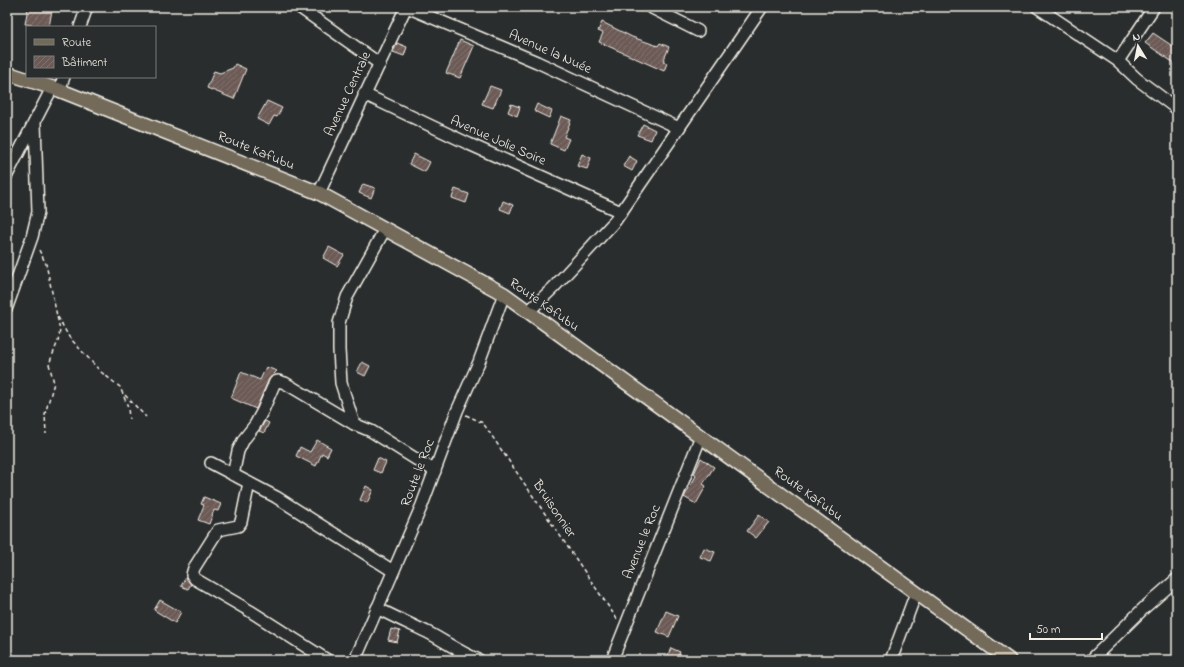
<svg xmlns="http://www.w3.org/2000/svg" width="1184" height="667" font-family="'Indie Flower',sans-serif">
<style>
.building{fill:url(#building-hatch);stroke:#f4f1e8}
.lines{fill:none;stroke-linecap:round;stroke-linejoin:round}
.minor-casing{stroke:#f4f1e8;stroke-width:14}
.major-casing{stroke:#f4f1e8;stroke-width:16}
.path{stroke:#f4f1e8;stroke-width:1.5;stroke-dasharray:4 3;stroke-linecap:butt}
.minor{stroke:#2a2d2e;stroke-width:11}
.major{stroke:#736b5a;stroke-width:13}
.labels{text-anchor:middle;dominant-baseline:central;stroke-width:3;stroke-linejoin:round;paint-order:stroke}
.street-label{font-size:14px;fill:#f4f1e8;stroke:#2a2d2e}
</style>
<defs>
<pattern id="building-hatch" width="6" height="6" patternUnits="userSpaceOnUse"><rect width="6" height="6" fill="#6c5a56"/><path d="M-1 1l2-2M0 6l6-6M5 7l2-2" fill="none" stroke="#82726e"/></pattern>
</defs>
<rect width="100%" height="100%" fill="#2a2d2e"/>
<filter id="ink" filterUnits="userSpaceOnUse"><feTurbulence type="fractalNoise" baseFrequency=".025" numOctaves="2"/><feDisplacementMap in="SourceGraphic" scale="8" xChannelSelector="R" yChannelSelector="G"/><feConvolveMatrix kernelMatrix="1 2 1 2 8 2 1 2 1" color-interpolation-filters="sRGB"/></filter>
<g filter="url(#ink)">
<g class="building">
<path d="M28,7L52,10L49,27H31L32,25L25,24Z"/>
<path d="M602,22L632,37L658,46L660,43L669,47L663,62L667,63L664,71L599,42L603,33L598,31Z"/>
<path d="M1153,33L1177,49V65L1145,43Z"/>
<path d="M460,40L474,46L460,78L446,73Z"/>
<path d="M397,43L407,47L404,56L393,52Z"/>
<path d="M235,64L246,69L234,99L207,88L214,71L220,73L233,68Z"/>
<path d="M490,86L501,90L493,108L482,104Z"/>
<path d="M267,101L282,108L277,117L274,116L269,125L257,119Z"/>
<path d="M511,104L520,107L517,116L508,112Z"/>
<path d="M537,104L552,111L549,118L534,111Z"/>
<path d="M561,116L571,120L564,137L569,139L564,150L550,144Z"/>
<path d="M643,124L655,130L651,140L637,135Z"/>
<path d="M414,154L430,162L425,172L409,164Z"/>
<path d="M582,154L591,158L587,169L577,166Z"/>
<path d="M629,156L637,161L632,171L623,166Z"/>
<path d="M363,184L375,188L371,198L359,193Z"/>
<path d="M455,189L469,194L466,203L452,198Z"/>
<path d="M503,201L513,205L510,213L500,209Z"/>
<path d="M329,247L344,255L337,266L323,258Z"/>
<path d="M362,362L370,366L365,376L357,372Z"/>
<path d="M266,367L277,371L269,379L256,409L231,398L241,372L260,380Z"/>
<path d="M265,421L269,423L264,433L259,431Z"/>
<path d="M317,440L331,448L327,456L322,453L316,466L296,456L300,447L310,452Z"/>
<path d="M378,458L386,462L381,473L373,470Z"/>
<path d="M701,458L714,467L703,484L706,486L696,504L684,497L696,476L694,474Z"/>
<path d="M366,486L373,490L367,503L360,500Z"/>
<path d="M204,497L221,504L218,511L214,510L209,524L198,520L204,505L201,504Z"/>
<path d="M759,515L769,522L756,538L747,531Z"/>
<path d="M704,548L715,552L711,561L700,557Z"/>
<path d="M186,577L191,584L188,589L181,586Z"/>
<path d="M160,600L181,612L175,623L154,610Z"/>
<path d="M666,611L678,616L669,637L657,632Z"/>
<path d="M391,629L400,631L397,642L388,640Z"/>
<path d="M671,648L680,652L677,660L667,657Z"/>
</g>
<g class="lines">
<defs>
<g id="minor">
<path d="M299,7L380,64"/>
<path d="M407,7L537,62L679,128"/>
<path d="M650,7L698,31"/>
<path d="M1037,7L1118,61L1154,7"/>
<path d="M80,27L87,7"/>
<path d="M1118,61L1137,79L1177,109"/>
<path d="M59,90L64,77"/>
<path d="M364,94L469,144L621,212"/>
<path d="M7,175L52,88"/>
<path d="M319,193L406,7"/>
<path d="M385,229L347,297L339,323V350L341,383L354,424L371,431L435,471"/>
<path d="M7,307L32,237L38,212L35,123"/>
<path d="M528,312L554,287L615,221L762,7"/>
<path d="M211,463L276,497L393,571"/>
<path d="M233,475L238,451L244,439L255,425L263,410L275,382L278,381L285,383L354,424"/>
<path d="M249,483L241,522L238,526L218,530L194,568L192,575L195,579L250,611L327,660"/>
<path d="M377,608C394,617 410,624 427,632C445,641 460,653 479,660"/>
<path d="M355,660L422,505L457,411L479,362L504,294"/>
<path d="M612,660L701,436"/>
<path d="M891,660L916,593"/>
<path d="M1091,660L1144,608L1177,579"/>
</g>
<path id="major" d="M7,73L59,90L319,193L504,294L1009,660"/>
</defs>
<use href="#minor" class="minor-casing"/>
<use href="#major" class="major-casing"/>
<g class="path">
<path d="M39,250L46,264L60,330L58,341L49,364L54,383L45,414L46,434"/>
<path d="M58,317L69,337L101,372L120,387L128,407L129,419"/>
<path d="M125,395L146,417"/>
<path d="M466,415L483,423L617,619"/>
</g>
<use href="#minor" class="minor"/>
<use href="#major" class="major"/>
</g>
</g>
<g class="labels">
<g class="street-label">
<text transform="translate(550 52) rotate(24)">Avenue la Nuée</text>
<text transform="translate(348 94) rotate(-65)">Avenue Centrale</text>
<text transform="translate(498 141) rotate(24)">Avenue Jolie Soire</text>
<text transform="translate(256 151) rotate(22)">Route Kafubu</text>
<text transform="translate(544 305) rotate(35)">Route Kafubu</text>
<text transform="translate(418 473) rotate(-69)">Route le Roc</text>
<text transform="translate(808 494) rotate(36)">Route Kafubu</text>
<text transform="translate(554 509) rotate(56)">Bruisonnier</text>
<text transform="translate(642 542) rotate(-68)">Avenue le Roc</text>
</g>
</g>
<rect width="1184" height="667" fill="none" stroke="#2a2d2e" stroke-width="24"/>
<rect x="12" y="12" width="1160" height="643" fill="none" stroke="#f4f1e8" stroke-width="1.5" filter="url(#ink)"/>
<rect x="26" y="26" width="130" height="52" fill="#2a2d2e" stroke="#7b7b78"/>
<rect x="34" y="39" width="20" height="6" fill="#736b5a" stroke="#7b7b78"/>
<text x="62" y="46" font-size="12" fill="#f4f1e8">Route</text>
<rect x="34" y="56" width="20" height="12" fill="url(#building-hatch)" stroke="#7b7b78"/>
<text x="62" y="66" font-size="12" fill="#f4f1e8">Bâtiment</text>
<g transform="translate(1138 46) rotate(350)" stroke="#2a2d2e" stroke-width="3" paint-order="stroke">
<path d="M0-3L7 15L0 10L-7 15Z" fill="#f4f1e8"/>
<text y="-6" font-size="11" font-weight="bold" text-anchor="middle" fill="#f4f1e8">N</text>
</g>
<path d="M1030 633v6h72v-6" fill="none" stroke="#f4f1e8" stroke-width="2"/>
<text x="1036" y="633" font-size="12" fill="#f4f1e8" stroke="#2a2d2e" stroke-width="3" paint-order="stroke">50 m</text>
</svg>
